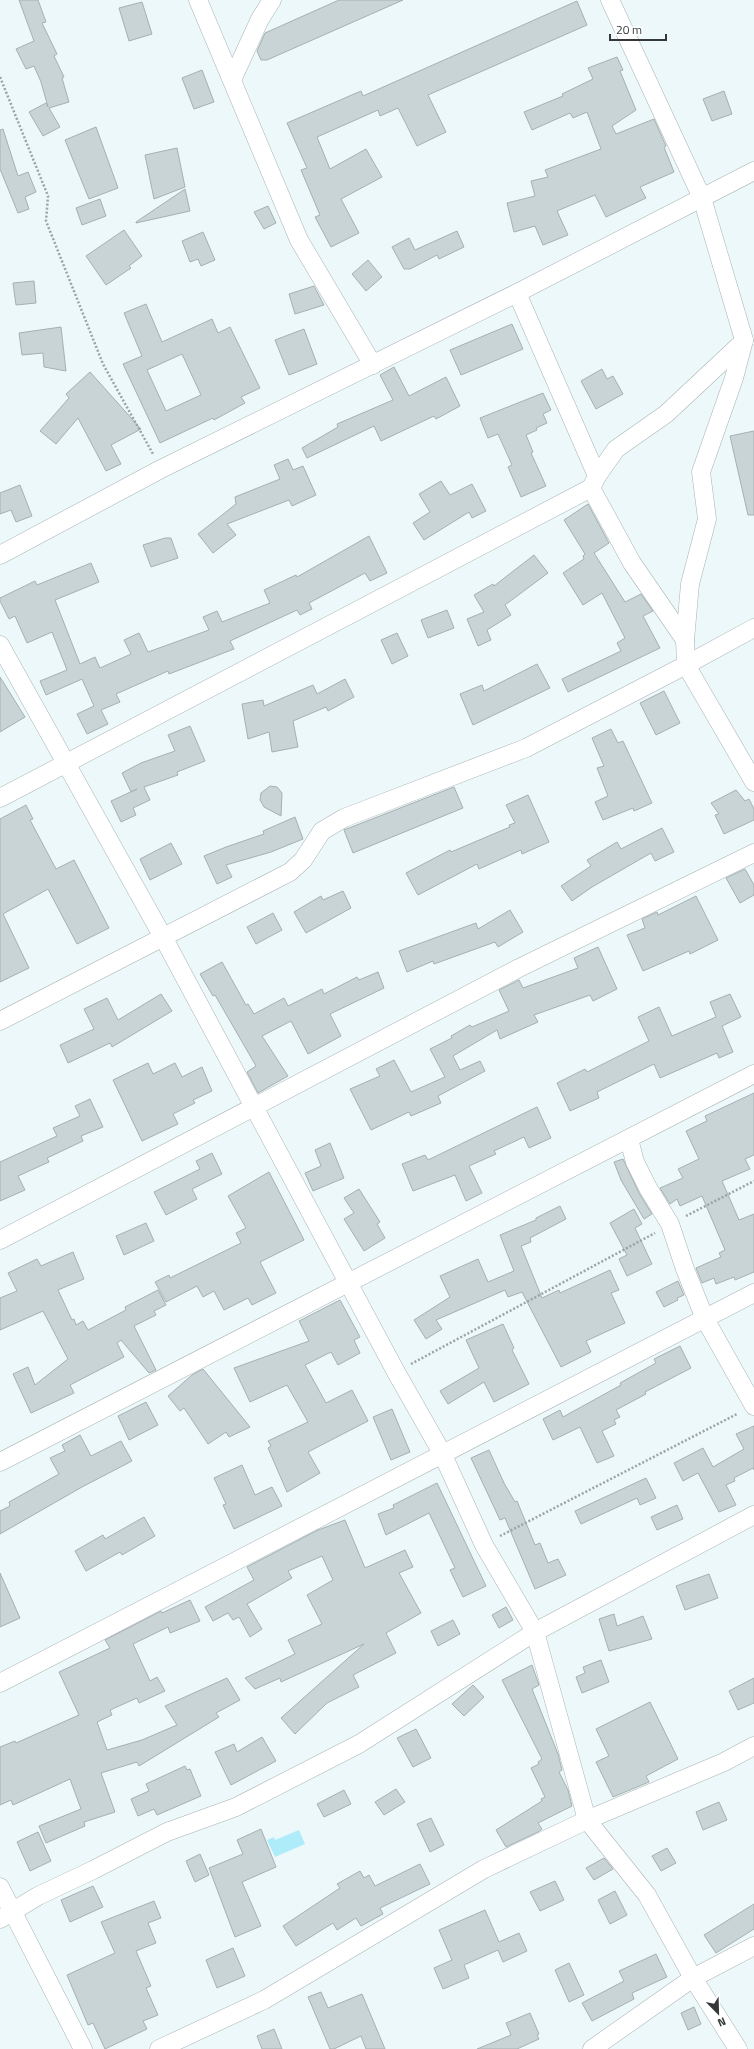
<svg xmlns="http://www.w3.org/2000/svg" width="754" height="2049" font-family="'Titillium Web',sans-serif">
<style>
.green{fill:#aeecf9}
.building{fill:#c9d4d6;stroke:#a6b0b2;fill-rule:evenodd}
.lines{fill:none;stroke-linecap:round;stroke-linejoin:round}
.street-casing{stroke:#a9b3b5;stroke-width:19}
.path{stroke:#9ba3a5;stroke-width:2.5;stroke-dasharray:2 2;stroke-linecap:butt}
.street{stroke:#fff;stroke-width:18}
</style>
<rect width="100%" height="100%" fill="#edf8fa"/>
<path class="green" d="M299,1830L305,1844L275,1857L267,1840L274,1837L275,1840Z"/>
<g class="building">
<path d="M19,0H38L46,22L42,23L57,54L54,56L64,77L62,78L69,102L49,108L60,127L43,136L29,112L46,103L48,107L41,82L34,66L26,69L16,49L34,41Z"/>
<path d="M339,0H403L267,60H261L257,51L265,33Z"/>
<path d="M577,1L587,25L428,95L446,132L417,146L398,108L380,116L378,110L317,137L330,169L366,149L382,177L341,199L359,233L331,247L315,217L320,215L301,170L307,168L287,123L361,91L363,96Z"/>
<path d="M142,2L152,34L129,41L119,8Z"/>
<path d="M617,57L623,70L620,71L636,110L612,126L616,134L654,119L666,146L664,147L674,172L640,187L646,198L606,217L595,195L557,211L568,235L543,245L535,226L514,232L507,203L535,196L531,181L548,177L545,170L601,149L587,112L573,118L570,113L532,130L524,112L563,96L562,94L593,79L588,68Z"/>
<path d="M202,70L214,102L194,109L182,78Z"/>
<path d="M724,91L732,114L712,121L703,99Z"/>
<path d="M96,127L118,188L89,199L65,140Z"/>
<path d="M3,129L18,176L28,172L36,192L25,197L29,209L18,213L0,169V130Z"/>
<path d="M177,148L185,187L154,199L145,155Z"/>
<path d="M185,189L190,211L136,223V222Z"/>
<path d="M100,199L106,216L82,225L76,208Z"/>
<path d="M268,206L276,223L264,229L254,212Z"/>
<path d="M124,230L142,256L129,266L131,268L106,285L86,256Z"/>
<path d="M457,231L464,247L439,259L437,255L410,269H404L392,247L409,238L415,250Z"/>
<path d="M203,232L215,260L201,266L198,259L190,262L182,241Z"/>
<path d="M368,260L382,277L366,291L352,274Z"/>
<path d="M34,281L36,303L16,305L13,283Z"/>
<path d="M314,286L324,305L295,314L289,294Z"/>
<path d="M146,304L162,342L212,319L218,333L230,327L260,388L241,397L245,403L214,420L213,418L160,443L123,364L142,356L124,313ZM182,354L201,395L166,411L147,370Z"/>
<path d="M512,324L523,349L461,375L450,350Z"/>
<path d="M61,327L66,371L44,367L43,353L22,355L19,333Z"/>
<path d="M304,329L317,364L289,375L275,340Z"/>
<path d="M394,367L409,396L446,377L460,406L436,419L434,416L381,441L374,426L307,458L302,448L338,427L337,424L393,400L380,375Z"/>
<path d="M602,369L607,379L613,376L623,394L596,409L581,381Z"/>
<path d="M90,372L141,429L111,445L121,464L106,471L78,418L56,444L40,431L69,398L66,394Z"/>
<path d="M543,393L551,410L543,414L547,423L536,428L537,430L526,435L533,452L531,453L546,486L521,497L508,467L512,465L498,434L488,438L480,418Z"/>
<path d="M754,431V515H748L730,436Z"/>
<path d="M288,459L293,470L303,466L316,495L292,506L289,500L227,524L236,535L213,553L198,534L236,504L235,497L280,479L274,465Z"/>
<path d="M441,481L450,495L472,484L486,511L472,518L469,512L424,540L413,523L430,512L419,494Z"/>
<path d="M20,485L32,516L16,522L11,510L0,514V493Z"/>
<path d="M588,504L609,543L594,553L625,602L641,594L653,611L643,616L660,648L568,692L562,679L621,651L617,643L625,638L602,593L583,605L563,573L584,559L583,556L585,554L564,520Z"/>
<path d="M369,536L387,573L370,581L365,573L309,603L312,609L300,615L297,610L230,641L234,649L169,674L168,671L116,694L120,702L101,710L108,724L87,734L77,714L94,706L82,679L46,695L40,681L67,670L52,632L27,643L15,616L9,619L0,601V598L35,581L37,585L91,563L99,582L55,600L80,664L95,657L100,668L131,654L124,640L139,633L148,652L209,630L203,617L217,611L222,622L270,603L264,590L296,575L297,577Z"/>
<path d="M165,538H171L178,558L151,567L143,545Z"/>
<path d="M534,555L548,573L505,605L511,615L487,630L491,640L478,646L467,619L484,612L474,595L493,584L494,586Z"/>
<path d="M447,610L454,628L428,638L421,620Z"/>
<path d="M397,633L408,656L392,664L381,640Z"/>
<path d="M537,664L550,688L473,725L460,694L482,685L484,691Z"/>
<path d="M0,677L25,717L0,732Z"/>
<path d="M345,679L354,697L328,711L326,707L293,721L298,747L272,752L269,732L248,739L242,704L263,700L264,706L313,685L317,694Z"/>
<path d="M664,691L680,723L656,735L640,703Z"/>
<path d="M190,726L205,761L177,772L178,775L144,787L150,800L133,808L136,815L121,822L111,801L137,789L131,792L122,773L141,763L175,751L168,735Z"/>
<path d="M611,729L618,743L623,741L652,803L634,811L633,808L603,820L595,802L608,796L597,768L604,766L592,738Z"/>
<path d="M270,786L277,787L282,793L281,816L264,807L260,800L261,793Z"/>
<path d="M454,787L463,808L353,853L344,830Z"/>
<path d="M736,790L745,801L749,799L754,809V820L724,834L715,815L719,814L711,803Z"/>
<path d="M528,795L549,842L522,854L521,850L479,869L477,864L418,895L406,873L450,850L451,852L510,827L509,825L515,823L506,805Z"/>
<path d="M26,805L33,819L30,820L56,869L74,860L109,928L77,944L48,889L3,914L29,968L0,982V819Z"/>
<path d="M295,817L303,839L271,852L226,865L232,877L217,884L204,856L226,847L264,834L263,831Z"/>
<path d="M662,828L674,852L655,861L651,853L592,887L572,901L561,886L591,866L587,860L617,842L621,849Z"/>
<path d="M171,843L182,864L150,880L140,859Z"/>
<path d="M745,869L754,885V895L740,903L726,878Z"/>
<path d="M343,891L351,908L306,933L294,912L321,896L323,900Z"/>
<path d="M696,896L718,940L690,954L689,951L643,971L627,935L645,928L642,919L657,912L658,915Z"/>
<path d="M510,910L523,932L498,947L495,942L434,964L433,961L407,972L399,951L476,923L478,929Z"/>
<path d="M273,913L282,930L256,944L247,927Z"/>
<path d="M598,947L617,989L593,1001L590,995L534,1015L538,1022L500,1039L497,1030L453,1056L460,1070L480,1061L485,1071L438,1096L441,1103L411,1116L409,1112L371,1130L350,1089L380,1076L376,1069L394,1060L411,1092L445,1077L430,1049L452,1038L451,1036L470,1025L472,1027L509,1011L499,990L519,980L523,988L578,968L574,958Z"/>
<path d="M222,962L246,1005L248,1004L254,1014L284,998L288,1006L322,989L324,994L357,977L359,980L378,972L384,988L330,1014L341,1036L308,1054L291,1021L262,1036L288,1076L258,1093L247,1072L256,1066L215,995L213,996L200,974Z"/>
<path d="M161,994L172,1011L112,1047L110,1043L68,1063L60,1045L94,1029L84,1009L107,998L118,1020Z"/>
<path d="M730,994L741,1017L722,1026L733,1052L719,1058L717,1053L660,1078L654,1064L597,1092L599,1098L570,1111L557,1083L585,1069L587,1072L649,1041L638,1017L659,1007L672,1036L716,1017L710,1002Z"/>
<path d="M148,1063L153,1074L175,1063L182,1077L202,1067L212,1091L193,1100L195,1103L173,1114L178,1124L142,1141L113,1080Z"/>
<path d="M754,1093V1155L745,1159L750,1169L722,1181L739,1220L754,1214V1272L735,1280L734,1277L716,1284L714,1278L702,1283L696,1268L721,1257L719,1253L725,1250L702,1196L680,1206L677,1199L670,1204L660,1188L683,1178L678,1169L699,1159L686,1131L707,1121L705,1116Z"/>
<path d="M90,1099L103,1127L81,1136L83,1141L47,1158L49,1162L18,1176L25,1190L0,1201V1162L57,1136L53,1128L80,1116L75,1106Z"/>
<path d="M537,1107L551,1138L529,1148L524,1137L494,1151L496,1154L469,1166L482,1193L466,1201L455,1175L413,1191L402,1164L425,1155L428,1160Z"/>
<path d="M330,1143L344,1178L313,1191L305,1173L321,1166L315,1150Z"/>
<path d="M212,1153L222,1174L192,1189L197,1199L166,1215L154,1192L200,1169L196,1161Z"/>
<path d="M623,1159L639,1193L652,1214L644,1219L621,1180L614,1162Z"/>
<path d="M269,1172L304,1240L260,1262L276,1293L252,1305L248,1298L224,1310L214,1291L203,1297L197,1286L166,1302L155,1282L169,1275L170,1278L241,1243L236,1233L246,1228L228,1196Z"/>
<path d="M359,1189L380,1222L377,1224L385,1238L364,1251L344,1219L354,1213L344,1198Z"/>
<path d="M560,1206L566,1219L530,1238L531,1242L521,1246L542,1298L559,1290L560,1293L610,1270L619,1290L611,1293L625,1323L586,1341L591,1352L561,1367L522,1292L508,1297L505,1290L436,1320L442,1329L426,1339L414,1320L450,1297L440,1276L478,1259L488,1282L514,1271L500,1235L536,1220V1218Z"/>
<path d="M634,1209L642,1224L635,1228L652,1264L627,1276L619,1259L627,1255L610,1223Z"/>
<path d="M146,1223L154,1241L124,1255L116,1236Z"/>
<path d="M73,1252L84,1279L58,1290L72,1320L74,1319L76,1325L83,1321L88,1330L126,1310L125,1307L158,1290L166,1305L154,1311L156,1315L134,1326L156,1370L149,1373L121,1340L117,1343L124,1357L70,1385L74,1393L31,1413L13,1374L28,1367L35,1385L68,1359L43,1311L0,1330V1298L17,1291L8,1273L37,1259L41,1266Z"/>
<path d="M678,1281L684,1295L677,1298L678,1300L664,1307L656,1292Z"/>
<path d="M340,1300L360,1337L354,1340L360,1353L338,1365L331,1352L305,1365L326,1403L352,1390L368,1421L308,1452L320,1473L287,1492L268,1448L271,1446L268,1441L308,1422L287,1385L250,1402L234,1368L309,1341L299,1321Z"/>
<path d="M503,1324L514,1348L512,1350L529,1384L494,1402L484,1382L448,1404L440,1391L479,1368L466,1340Z"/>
<path d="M680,1346L691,1368L645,1392L646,1394L616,1410L620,1417L614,1420L616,1424L602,1431L614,1456L597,1463L580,1427L553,1440L543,1419L560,1410L563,1417L621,1385L620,1383L656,1363L654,1359Z"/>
<path d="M203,1369L250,1427L229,1437L226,1432L208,1444L184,1408L180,1411L168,1396L192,1375Z"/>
<path d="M146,1402L158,1425L129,1440L118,1416Z"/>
<path d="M392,1409L410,1452L391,1460L373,1417Z"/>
<path d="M754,1426V1470L753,1468L734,1478L735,1481L726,1485L736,1505L719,1512L698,1473L683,1481L674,1463L703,1448L713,1467L744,1449L736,1434Z"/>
<path d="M80,1435L91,1456L121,1441L132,1461L82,1487L0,1534V1511L10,1506L9,1502L59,1474L50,1458L65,1451L62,1445Z"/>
<path d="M489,1450L504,1483L515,1502L517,1501L535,1545L540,1543L548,1563L558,1559L566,1575L535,1589L505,1518L500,1520L471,1458Z"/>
<path d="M242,1465L255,1495L272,1487L282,1506L234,1529L223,1505L226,1504L214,1478Z"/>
<path d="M646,1478L656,1498L640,1505L637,1498L581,1524L575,1511Z"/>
<path d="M437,1483L486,1586L463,1597L450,1570L455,1568L429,1513L386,1535L378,1514L394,1508L393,1505Z"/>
<path d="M677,1505L683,1519L657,1530L651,1517Z"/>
<path d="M144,1517L155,1536L122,1555L120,1552L86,1571L75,1551L103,1535L105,1539Z"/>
<path d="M345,1520L365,1568L405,1550L413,1567L399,1573L421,1613L386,1633L396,1653L353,1675L359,1687L327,1703L295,1734L281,1718L364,1644L281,1682L280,1678L255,1689L245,1678L295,1654L288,1640L322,1624L307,1595L333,1580L322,1556L288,1571L292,1578L247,1604L262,1629L250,1637L239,1617L233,1620L228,1613L213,1621L205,1607L254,1580L247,1567L318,1530Z"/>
<path d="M0,1573L20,1618L0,1627Z"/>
<path d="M709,1574L718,1598L685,1610L676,1586Z"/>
<path d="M190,1600L200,1621L170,1633L168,1627L133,1644L150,1681L157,1677L165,1691L139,1703L137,1698L110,1710L112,1715L97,1722L107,1750L142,1740L177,1725L165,1706L227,1678L240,1700L216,1713L219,1717L139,1766L137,1762L101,1773L115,1812L84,1822L85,1826L46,1843L39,1826L81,1809L70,1779L13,1805L11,1800L0,1805V1747L15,1741L16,1743L79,1715L59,1672L110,1648L105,1640L161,1611L162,1613Z"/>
<path d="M506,1607L513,1620L499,1628L492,1615Z"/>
<path d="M614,1614L617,1626L643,1616L652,1639L609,1651L599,1619Z"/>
<path d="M453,1620L460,1634L438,1646L431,1631Z"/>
<path d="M601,1660L609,1682L582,1693L576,1677L585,1673L583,1667Z"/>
<path d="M532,1665L539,1685L532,1689L558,1754L562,1770L559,1772L568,1790L572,1806L538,1823L542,1829L538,1832L506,1847L496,1830L542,1801L541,1799L545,1797L531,1768L539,1764L538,1762L542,1759L502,1680Z"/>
<path d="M754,1678V1703L738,1710L729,1691Z"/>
<path d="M473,1685L484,1697L464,1716L452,1704Z"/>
<path d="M650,1702L678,1759L646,1776L649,1782L613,1797L596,1762L609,1756L596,1729Z"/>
<path d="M416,1729L431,1758L413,1767L397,1738Z"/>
<path d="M262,1737L276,1761L231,1785L215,1752L234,1744L237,1752Z"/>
<path d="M185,1766L187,1770L190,1769L201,1796L157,1815L154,1809L138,1816L131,1799L149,1791L146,1784Z"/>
<path d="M396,1789L405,1802L384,1815L375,1802Z"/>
<path d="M344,1790L351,1804L324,1817L317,1804Z"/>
<path d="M719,1802L727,1820L703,1830L696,1812Z"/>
<path d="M431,1818L444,1845L430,1852L417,1824Z"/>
<path d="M261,1829L276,1867L242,1882L261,1926L235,1937L209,1868L243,1854L237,1840Z"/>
<path d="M38,1832L51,1861L30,1871L17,1842Z"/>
<path d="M667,1848L676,1863L661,1871L652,1856Z"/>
<path d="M200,1854L209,1875L195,1882L186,1861Z"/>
<path d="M604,1858L613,1869L594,1880L586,1868Z"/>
<path d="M420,1864L430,1884L380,1908L383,1914L361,1926L356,1918L337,1930L333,1923L296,1946L283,1926L340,1888L337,1884L360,1871L364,1878L369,1875L375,1886Z"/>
<path d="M555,1881L564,1900L540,1911L530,1892Z"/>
<path d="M93,1886L103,1907L70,1922L61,1900Z"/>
<path d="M615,1891L627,1915L610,1924L598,1900Z"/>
<path d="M154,1901L161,1918L148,1923L156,1943L136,1951L151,1986L146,1988L158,2015L143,2021L147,2029L105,2049L93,2023L88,2025L67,1975L115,1953L101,1922Z"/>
<path d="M754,1904V1929L716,1953L704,1935Z"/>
<path d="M485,1910L499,1942L519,1933L527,1951L503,1962L498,1950L464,1965L469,1978L443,1989L434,1968L452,1960L439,1930Z"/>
<path d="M233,1948L245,1976L217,1988L206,1960Z"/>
<path d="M656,1954L667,1977L632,1993L634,1999L592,2021L582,2003L624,1981L619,1971Z"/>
<path d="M569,1963L584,1995L569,2002L555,1970Z"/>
<path d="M321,1992L328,2008L362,1994L385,2049H366L361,2036L334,2049H330L308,1997Z"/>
<path d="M694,2007L701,2024L688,2030L681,2013Z"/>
<path d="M530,2013L539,2034L537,2035L539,2039L517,2049H477L511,2035L506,2023Z"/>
<path d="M274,2029L282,2049H262L257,2036Z"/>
</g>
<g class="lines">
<defs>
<g id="street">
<path d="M198,0L299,240L373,365"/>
<path d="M610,0L702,198L744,340L734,378L701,472L707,519L690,584L685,640"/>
<path d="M232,80L260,19L272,0"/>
<path d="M517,293L597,476L591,488L632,563L685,640L686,665L754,782"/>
<path d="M597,476L616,449L666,414L744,341"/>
<path d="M0,555L161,469L517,293L754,171"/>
<path d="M0,645L163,937L396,1372L442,1453L484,1545L535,1632L587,1820L647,1895L693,1978L738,2049"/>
<path d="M0,798L591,488"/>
<path d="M0,1021L290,872L303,860L322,831L344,818L526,748L686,665L754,628"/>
<path d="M629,1139L635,1162L648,1188L670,1224L685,1269L705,1319L754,1406"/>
<path d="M0,1240L519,968L754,853"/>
<path d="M0,1462L754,1074"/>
<path d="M0,1683L754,1293"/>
<path d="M0,1887L83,2049"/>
<path d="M0,1919L38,1896L93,1870L167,1832L236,1807L359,1744L535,1632L754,1515"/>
<path d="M159,2049L264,2000L484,1869L587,1820L724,1762L754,1746"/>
<path d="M592,2049L693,1978L754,1946"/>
</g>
</defs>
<use href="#street" class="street-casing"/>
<g class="path">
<path d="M0,77L48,196L46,221L103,364L153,454"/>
<path d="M686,1216L754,1181"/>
<path d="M411,1364L655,1233"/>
<path d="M500,1536L737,1414"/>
</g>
<use href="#street" class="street"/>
</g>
<g transform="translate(718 2013) rotate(157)" stroke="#ffffff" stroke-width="3" paint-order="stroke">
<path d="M0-3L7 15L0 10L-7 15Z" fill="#343839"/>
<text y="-6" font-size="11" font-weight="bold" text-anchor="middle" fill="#343839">N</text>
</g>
<path d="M610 34v6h56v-6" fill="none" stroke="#343839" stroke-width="2"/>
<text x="616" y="34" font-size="12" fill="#343839" stroke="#ffffff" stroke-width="3" paint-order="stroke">20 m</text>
</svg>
